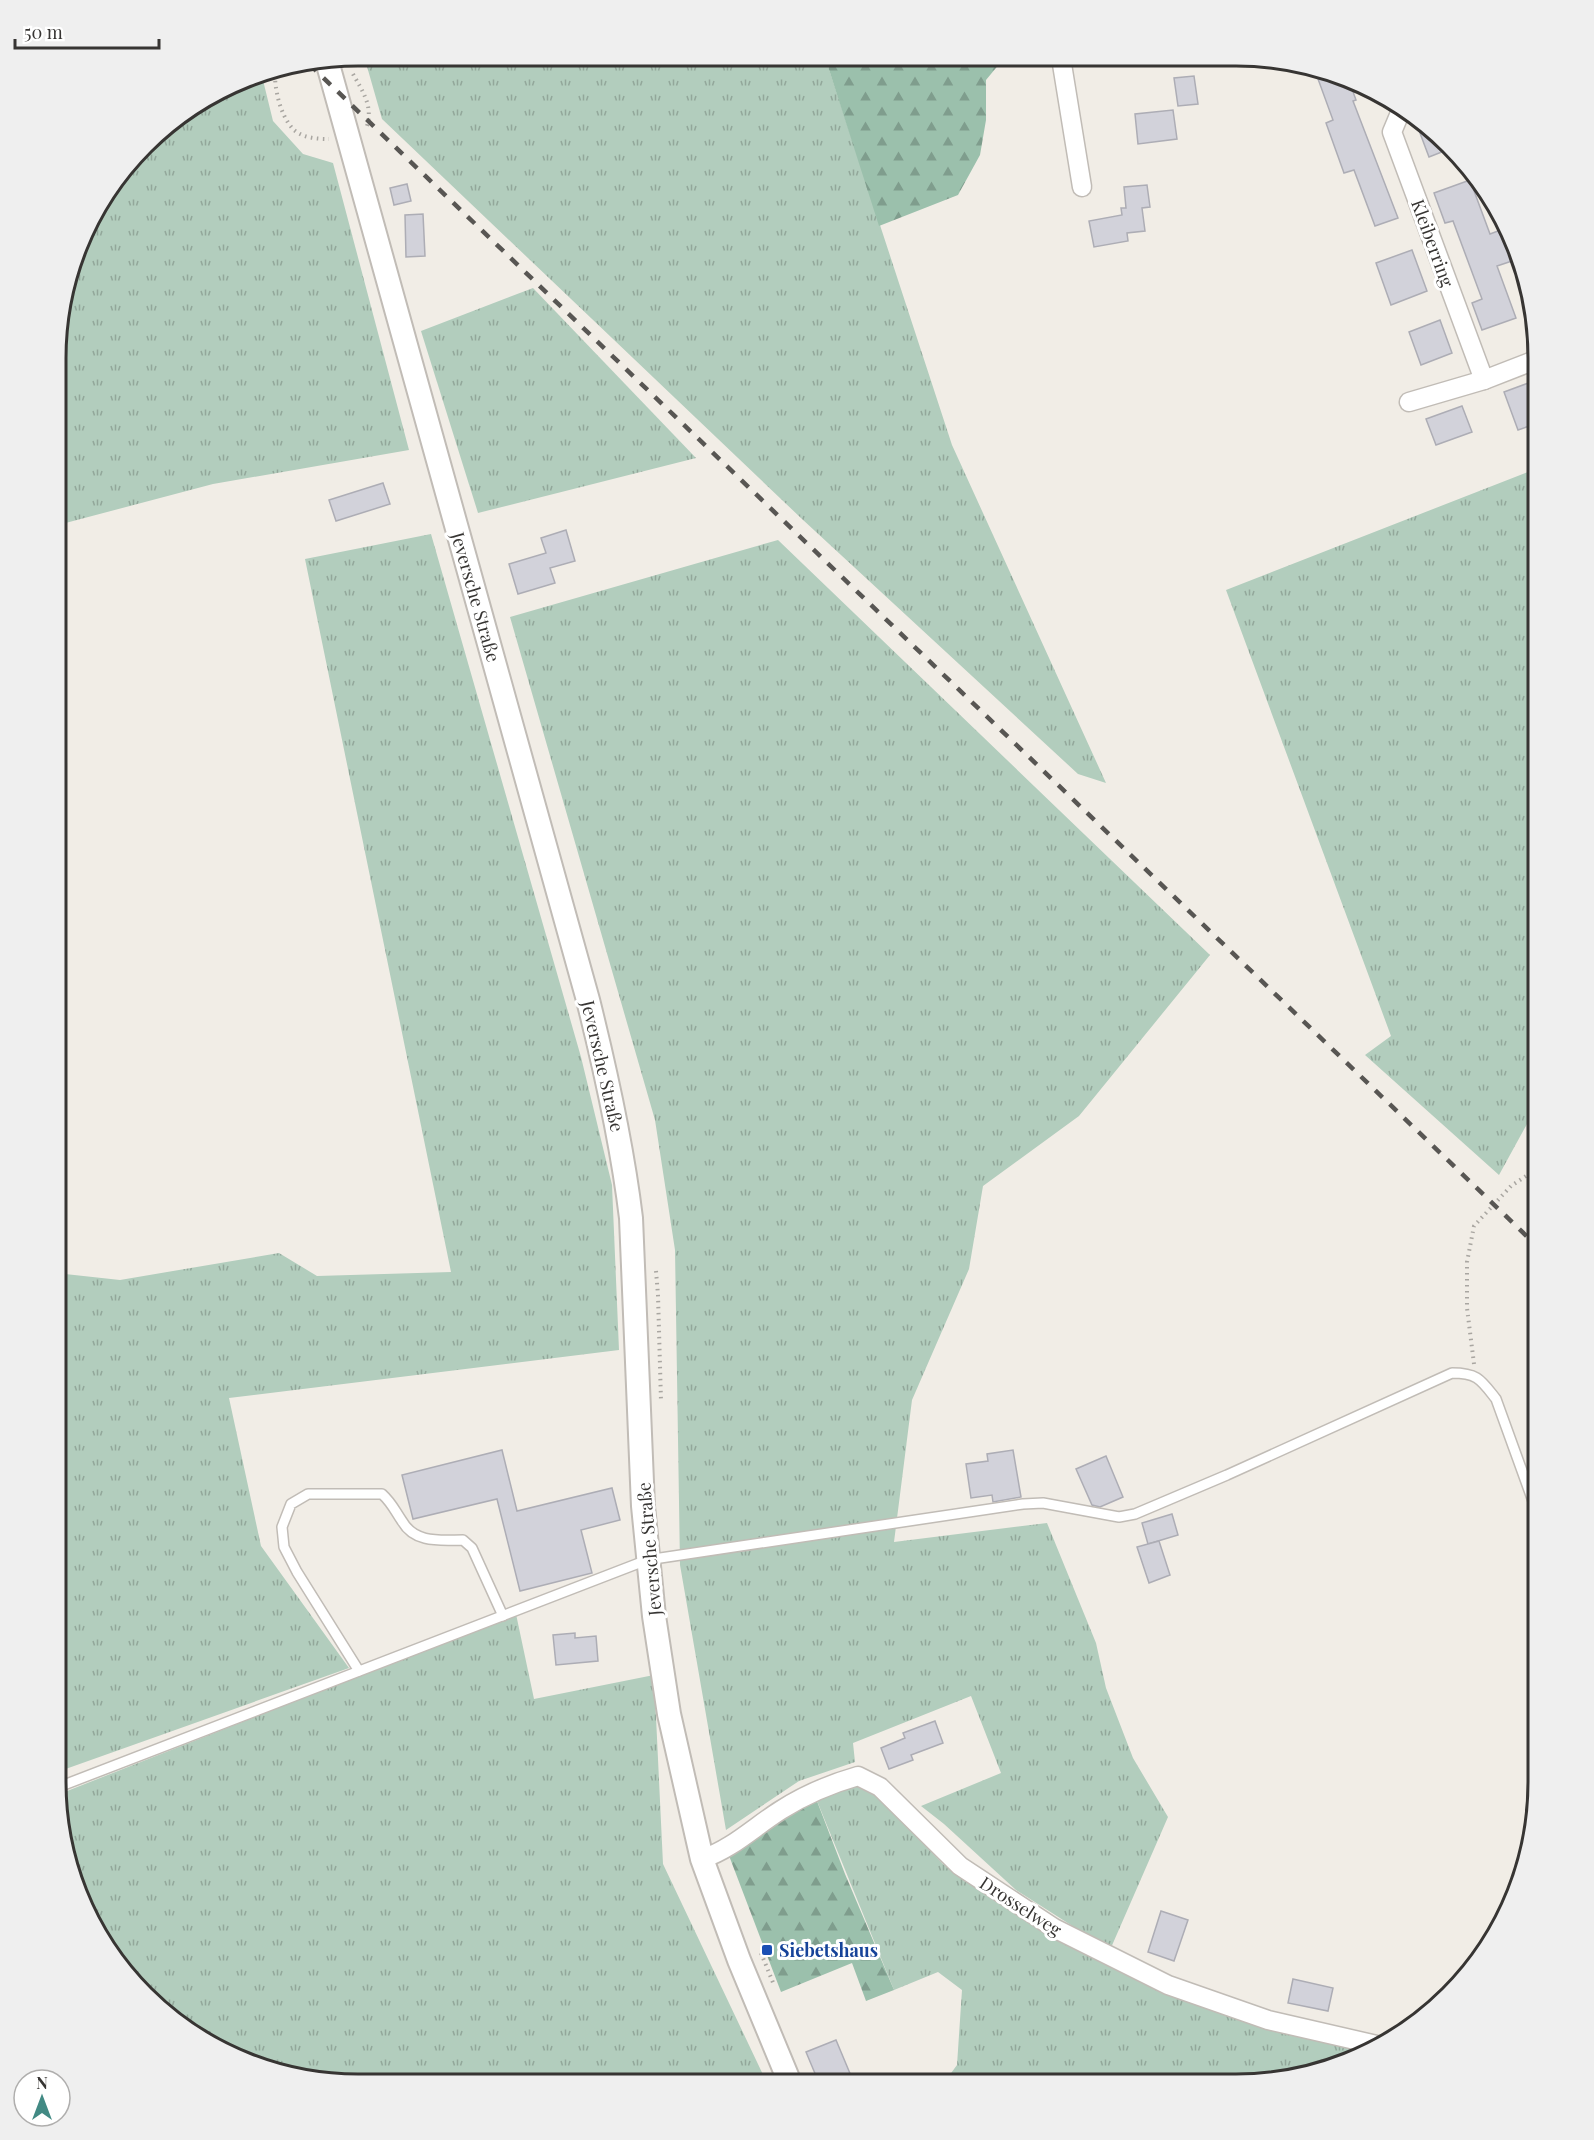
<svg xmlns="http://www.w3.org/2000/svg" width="1594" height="2140" font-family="'Playfair Display',serif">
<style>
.grass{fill:url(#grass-tufts)}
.forest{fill:url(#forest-firs)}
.building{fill:#d2d2da;stroke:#adadb5;stroke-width:1.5}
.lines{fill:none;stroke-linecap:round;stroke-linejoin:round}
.service-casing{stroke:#c1bcb6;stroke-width:12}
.minor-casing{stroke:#c1bcb6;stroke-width:21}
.tertiary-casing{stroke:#c1bcb6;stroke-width:26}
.path{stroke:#a9a6a1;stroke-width:4;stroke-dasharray:1.5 4.5;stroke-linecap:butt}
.service{stroke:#fff;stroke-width:9}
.minor{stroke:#fff;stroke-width:18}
.tertiary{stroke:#fff;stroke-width:22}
.rail{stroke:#585653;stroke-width:4.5;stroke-dasharray:10 10;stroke-linecap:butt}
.transit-dot{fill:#1a4fb4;stroke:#fff;stroke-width:2}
.labels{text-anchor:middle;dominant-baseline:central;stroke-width:6;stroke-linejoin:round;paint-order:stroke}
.street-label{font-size:18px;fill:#373533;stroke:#fff}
.transit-label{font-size:18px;font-weight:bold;fill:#164399;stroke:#fff;text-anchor:start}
.rim{fill:none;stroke:#373533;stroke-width:3}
</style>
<defs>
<pattern id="grass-tufts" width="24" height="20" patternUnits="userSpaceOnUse" patternTransform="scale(1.5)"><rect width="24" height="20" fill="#b2cdbd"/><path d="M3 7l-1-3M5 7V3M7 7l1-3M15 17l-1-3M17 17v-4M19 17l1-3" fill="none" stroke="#92a79a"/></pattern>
<pattern id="forest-firs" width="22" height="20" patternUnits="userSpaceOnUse" patternTransform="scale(1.5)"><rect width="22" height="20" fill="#9bc0ac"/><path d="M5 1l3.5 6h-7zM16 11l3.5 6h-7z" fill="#7f9d8d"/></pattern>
</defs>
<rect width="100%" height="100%" fill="#f1ede6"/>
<g class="grass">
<path d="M364,56L825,57L952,445L1106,783L1078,774L802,519L382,119Z"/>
<path d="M261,72L273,121L303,154L333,163L409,450L213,484L58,525V319L96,207L159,130Z"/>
<path d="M533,288L696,458L478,513L421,331Z"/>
<path d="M1538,468V1104L1499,1175L1365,1055L1391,1036L1226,590Z"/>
<path d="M431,534L581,1057L612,1185L619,1350L229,1398L261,1546L349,1668L60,1771L56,1744V1273L120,1280L279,1253L317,1276L451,1272L305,559Z"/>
<path d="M778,540L1210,955L1079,1116L983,1186L969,1269L912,1400L894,1542L1047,1523L1096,1643L1106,1688L1133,1758L1168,1817L1110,1950L1016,1890L944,1824L921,1806L1001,1773L971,1696L853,1743L855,1762L799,1781L726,1830L680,1565L675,1250L655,1120L510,617Z"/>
<path d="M516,1614L534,1699L654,1675L663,1864L767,2083L319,2082L243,2062L190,2033L131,1982L87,1916L66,1860L57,1795Z"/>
<path d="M857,1784L878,1796L943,1864L1049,1936L1147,1984L1373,2051L1314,2074L1236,2084H943L957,2065L962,1990L938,1972L894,1990L815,1796Z"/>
</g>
<g class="forest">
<path d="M825,57H1005L986,80V120L980,155L958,195L879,226Z"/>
<path d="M815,1796L845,1874L894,1990L866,2001L852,1963L781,1992L728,1853Z"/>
</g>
<g class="building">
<path d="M1314,68L1348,78L1356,100L1353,101L1398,218L1375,226L1354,170L1344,173L1326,123L1333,120Z"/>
<path d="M1194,76L1198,104L1178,106L1174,78Z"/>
<path d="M1173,110L1177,139L1138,144L1135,114Z"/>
<path d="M1416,116L1420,118L1452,148L1429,157L1414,117Z"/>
<path d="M1470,180L1490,234L1506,228L1518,259L1497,266L1516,318L1482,330L1472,303L1482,299L1453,221L1445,223L1434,193Z"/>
<path d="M407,184L411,201L394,205L390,188Z"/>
<path d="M1147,185L1150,207L1142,208L1145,231L1127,233L1128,241L1094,247L1089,221L1122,215L1121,208H1126L1124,187Z"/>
<path d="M423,214L425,256L406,257L405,215Z"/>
<path d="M1412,250L1427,291L1391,305L1376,263Z"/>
<path d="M1440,320L1452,353L1421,365L1409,332Z"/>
<path d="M1531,382L1534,390L1538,389V423L1518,430L1504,392Z"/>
<path d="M1462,406L1472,432L1436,445L1426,419Z"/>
<path d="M383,483L390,504L336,521L329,500Z"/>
<path d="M566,530L575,561L550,568L555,583L518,594L509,564L546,553L541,538Z"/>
<path d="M502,1450L517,1511L612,1488L620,1520L581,1530L592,1573L520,1591L497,1499L413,1519L402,1475Z"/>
<path d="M1013,1450L1021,1497L993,1502L992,1495L971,1498L966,1464L988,1461L987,1454Z"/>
<path d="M1106,1456L1123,1497L1100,1507L1092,1505L1076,1469Z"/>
<path d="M1172,1514L1178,1535L1148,1544L1142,1523Z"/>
<path d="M1159,1541L1170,1575L1149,1583L1137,1547Z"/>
<path d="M575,1633V1638L596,1636L598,1661L556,1665L553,1635Z"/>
<path d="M935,1721L943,1743L911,1755L913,1760L889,1769L881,1748L905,1738L903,1733Z"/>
<path d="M1161,1911L1188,1920L1174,1961L1148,1952Z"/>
<path d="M1293,1979L1333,1988L1328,2011L1288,2003Z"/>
<path d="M836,2040L854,2083H819L806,2052Z"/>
</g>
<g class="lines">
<defs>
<g id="service">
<path d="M359,1671L297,1572L284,1547L282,1527L291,1504L308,1494H382C392,1503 395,1511 402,1521C415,1544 441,1540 463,1540L472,1548L503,1616"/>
<path d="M56,1788L647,1560L1023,1504L1043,1503L1119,1517L1135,1514L1227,1475L1452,1373C1478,1373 1481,1380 1496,1399L1538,1515"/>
</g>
<g id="minor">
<path d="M1061,58L1082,187"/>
<path d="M1406,110L1400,113L1392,132L1484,380L1409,402"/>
<path d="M1484,380L1538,359"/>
<path d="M702,1859C732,1849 754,1827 781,1810C806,1794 830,1784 858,1776L880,1787L960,1866L1054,1928L1168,1985L1268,2020L1381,2046"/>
</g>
<path id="tertiary" d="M327,61L588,1000C606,1072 622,1144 631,1218L643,1506L654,1616L669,1714L702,1859L739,1960L790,2083"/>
</defs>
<use href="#service" class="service-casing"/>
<use href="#minor" class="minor-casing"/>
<use href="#tertiary" class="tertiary-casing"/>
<g class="path">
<path d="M275,69C274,88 280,115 293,129C302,138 317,139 329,139"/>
<path d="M353,74C363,92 373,106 367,126"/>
<path d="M656,1271L658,1295L661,1401"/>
<path d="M1474,1364L1467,1308V1262L1474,1226L1511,1186L1538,1168"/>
<path d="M761,1953L774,1985"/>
</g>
<use href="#service" class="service"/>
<use href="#minor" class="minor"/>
<use href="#tertiary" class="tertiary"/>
<path class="rail" d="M309,64L1538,1247"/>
</g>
<rect class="transit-dot" x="761" y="1944" width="12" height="12" rx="3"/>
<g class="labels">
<g class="street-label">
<text transform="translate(1433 243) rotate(70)">Kleiberring</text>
<text transform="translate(476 597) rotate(74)">Jeversche Straße</text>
<text transform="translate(603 1066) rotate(77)">Jeversche Straße</text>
<text transform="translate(649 1549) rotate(-95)">Jeversche Straße</text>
<text transform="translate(1021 1906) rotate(33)">Drosselweg</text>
</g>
<g class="transit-label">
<text x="779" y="1950">Siebetshaus</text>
</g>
</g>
<path d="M0 0H1594V2140H0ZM358 66H1236A292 292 0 0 1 1528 358V1782A292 292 0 0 1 1236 2074H358A292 292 0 0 1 66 1782V358A292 292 0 0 1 358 66Z" fill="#efefef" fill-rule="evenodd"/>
<path class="rim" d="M358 66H1236A292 292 0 0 1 1528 358V1782A292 292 0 0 1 1236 2074H358A292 292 0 0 1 66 1782V358A292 292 0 0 1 358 66Z"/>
<g transform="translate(42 2098)"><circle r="28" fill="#ffffff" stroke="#afaead" stroke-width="1.5"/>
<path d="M0-4.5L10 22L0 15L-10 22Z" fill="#428a84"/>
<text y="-9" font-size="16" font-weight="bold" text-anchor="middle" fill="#373533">N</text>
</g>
<path d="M15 39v9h144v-9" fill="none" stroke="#373533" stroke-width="3"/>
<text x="24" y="39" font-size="18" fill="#373533" stroke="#ffffff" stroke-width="4.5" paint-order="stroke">50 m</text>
</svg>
